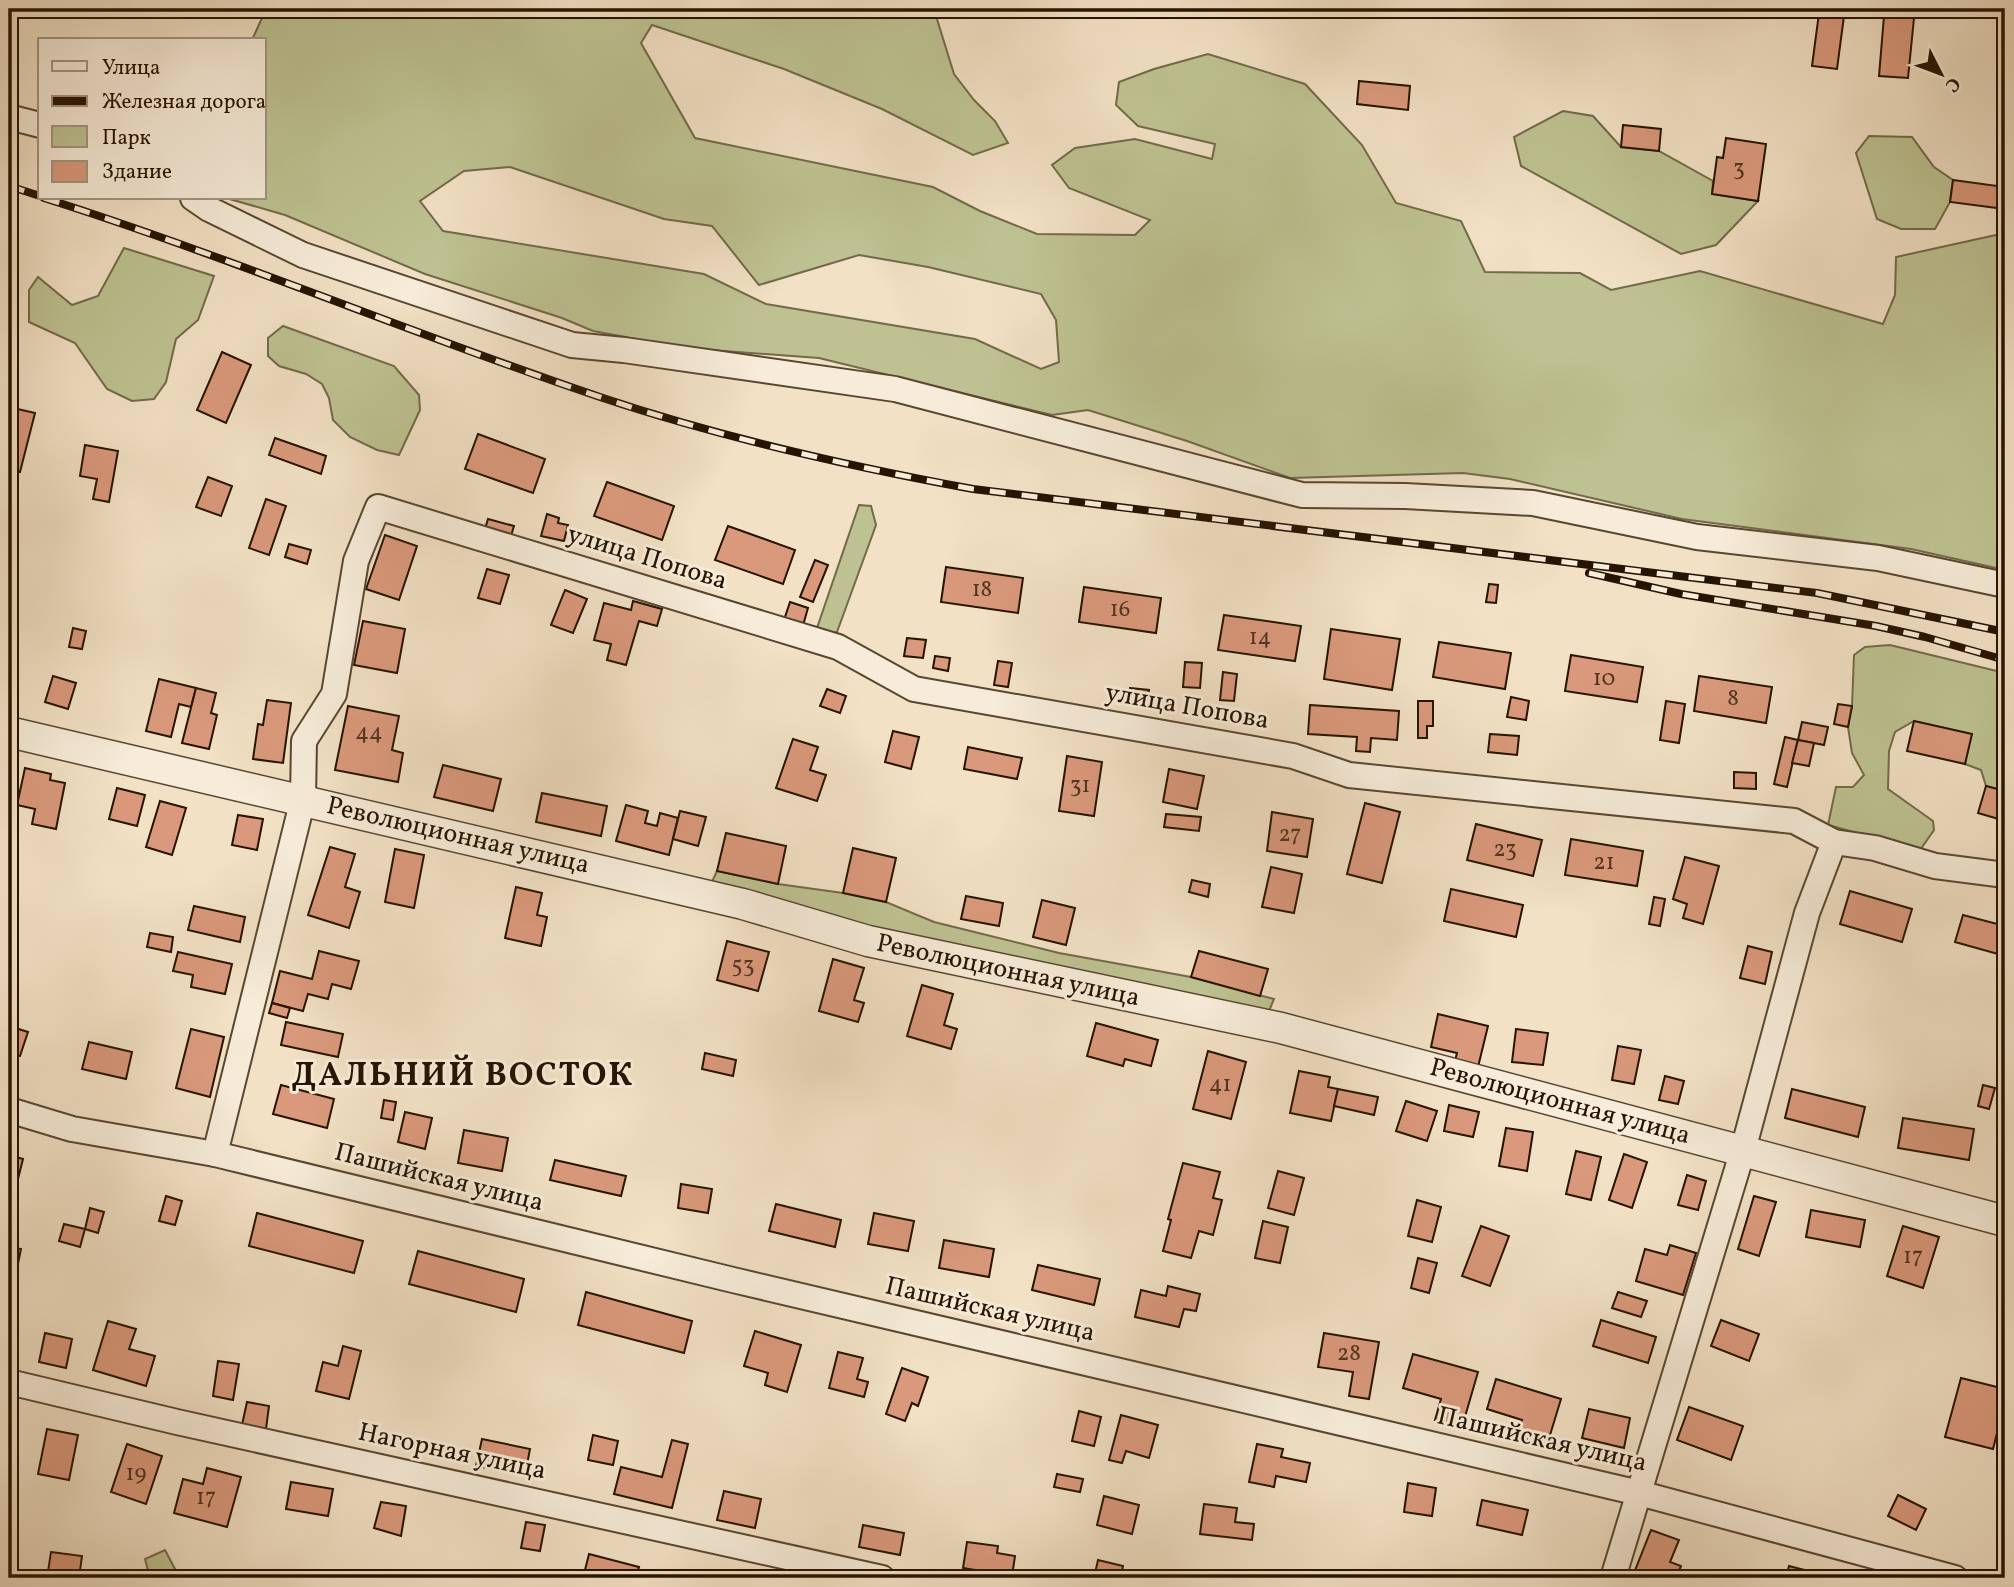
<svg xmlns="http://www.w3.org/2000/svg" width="2014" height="1587" font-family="Vollkorn,serif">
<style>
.green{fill:#bec292;stroke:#726a49;stroke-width:2;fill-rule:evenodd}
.building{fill:#da997c;stroke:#261300;stroke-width:2}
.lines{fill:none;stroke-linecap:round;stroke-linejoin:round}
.minor-casing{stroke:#594631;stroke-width:28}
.tertiary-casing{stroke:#594631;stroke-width:33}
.minor{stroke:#f7ecd9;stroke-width:24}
.tertiary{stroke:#f7ecd9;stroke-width:30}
.rail-casing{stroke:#261300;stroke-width:8}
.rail{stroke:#f7ecd9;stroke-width:5;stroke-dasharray:16;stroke-linecap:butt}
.labels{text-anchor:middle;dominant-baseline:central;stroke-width:6;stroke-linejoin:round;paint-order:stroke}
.number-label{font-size:23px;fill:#53341f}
.street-label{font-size:26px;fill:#261300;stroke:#f7ecd9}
.district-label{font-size:33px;font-weight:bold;letter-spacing:2px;fill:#261300;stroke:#f7ecd9}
</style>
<rect width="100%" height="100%" fill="#f2e1c5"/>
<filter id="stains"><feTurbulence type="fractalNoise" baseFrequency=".00286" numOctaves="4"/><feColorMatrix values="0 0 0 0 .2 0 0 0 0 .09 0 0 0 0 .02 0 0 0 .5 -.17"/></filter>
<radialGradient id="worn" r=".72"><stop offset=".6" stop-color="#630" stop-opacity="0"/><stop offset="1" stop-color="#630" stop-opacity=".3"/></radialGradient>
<g class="green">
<path d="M266,9H932L936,16L954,74L974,100L995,121L1008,143L973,155L882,109L784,69L652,25L641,43L695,138L933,187L980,211L1037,234L1135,235L1150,220L1069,188L1052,165L1075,148L1135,139L1212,159L1215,144L1138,126L1116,105L1119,82L1154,69L1208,54L1305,84L1362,145L1396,203L1461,221L1485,272L1580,273L1611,290L1700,271L1883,324L1895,295L1896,257L2005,233V570L1911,549L1682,519L1510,479L1463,473L1290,478L1187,441L1088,410L1052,415L819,358L684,348L593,331L562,318L425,274L285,215L226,198H264V40H252ZM510,167L664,219L712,226L759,285L859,255L928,267L1041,294L1056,320L1059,362L1041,369L975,339L766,304L704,274L443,231L420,201L464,171Z"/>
<path d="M1563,111L1593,116L1621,147L1659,151L1713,181L1712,194L1758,201L1716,245L1681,254L1521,166L1514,137Z"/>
<path d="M1869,136L1912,137L1934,167L1953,180L1950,202L1935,229H1901L1877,219L1856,153Z"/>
<path d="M124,248L214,276L198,320L176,339L166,382L154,399L132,401L107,389L75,343L29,322V290L38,277L72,305L98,296Z"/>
<path d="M283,326L394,366L419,395L420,410L399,455L377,450L350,437L333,420L329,398L322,384L306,374L279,366L268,356V338Z"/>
<path d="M859,505L871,506L876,525L837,632L827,636L816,631Z"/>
<path d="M1890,645L2005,673V791L1986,786L1981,770L1965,764L1971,734L1914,721L1895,732L1889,751L1888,789L1933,821L1934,830L1920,850L1828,825L1836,787H1853L1864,775L1852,753L1848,727L1852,706L1854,655L1865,647Z"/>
<path d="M717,871L778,884L843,893L886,902L934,922L1059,953L1191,977L1274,999L1267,1016L879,933L709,888Z"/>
<path d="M165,1550L176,1571V1578H150L145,1559Z"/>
</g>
<g class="building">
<path d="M1819,13L1844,16L1837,69L1812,66Z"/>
<path d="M1884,16L1914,18L1908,78L1879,76Z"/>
<path d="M1359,81L1410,86L1408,110L1357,104Z"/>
<path d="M1623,125L1661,129L1659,151L1621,147Z"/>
<path d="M1726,138L1766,144L1758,201L1712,194L1717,157L1723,158Z"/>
<path d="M1953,180L2005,187V209L1950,202Z"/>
<path d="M222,352L251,365L226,423L197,410Z"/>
<path d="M9,407L35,413L20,472L9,469Z"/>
<path d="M478,434L545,459L533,493L465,469Z"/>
<path d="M275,438L326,456L321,474L269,455Z"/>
<path d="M85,445L118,451L109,502L93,499L97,479L80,476Z"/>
<path d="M208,477L232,486L221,516L196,507Z"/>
<path d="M607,482L674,506L662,540L594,516Z"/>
<path d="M266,499L286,506L269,555L249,548Z"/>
<path d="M547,514L559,518L558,523L568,525L564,541L541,536Z"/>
<path d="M488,519L514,526L510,539L484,532Z"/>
<path d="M728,526L795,550L783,584L715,560Z"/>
<path d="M385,535L417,546L399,600L366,589Z"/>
<path d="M289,544L311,550L307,564L285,557Z"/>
<path d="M815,560L828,565L813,602L800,597Z"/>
<path d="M946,567L1023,578L1018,613L941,602Z"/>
<path d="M487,569L509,575L500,604L478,598Z"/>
<path d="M1489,584L1498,585L1496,603L1486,602Z"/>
<path d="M1084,587L1161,598L1156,633L1079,622Z"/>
<path d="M565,590L587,599L573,633L551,625Z"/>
<path d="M633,601L662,609L657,626L639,621L626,665L607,660L611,644L594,640L604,603L631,610Z"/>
<path d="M790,602L808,608L802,629L783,623Z"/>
<path d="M1224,615L1301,626L1295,661L1218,650Z"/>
<path d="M363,621L405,629L397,673L354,665Z"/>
<path d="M73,628L86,631L82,649L69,647Z"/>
<path d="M1331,629L1400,639L1392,690L1324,679Z"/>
<path d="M907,638L926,640L923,658L904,656Z"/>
<path d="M1439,642L1511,653L1505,689L1433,677Z"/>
<path d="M1571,655L1643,667L1637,702L1565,691Z"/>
<path d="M935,656L950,658L948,671L933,668Z"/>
<path d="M998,661L1012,663L1008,687L994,685Z"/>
<path d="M1185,662L1202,663L1200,688L1183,687Z"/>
<path d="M1223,672L1237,674L1234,701L1220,700Z"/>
<path d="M53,676L76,683L68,709L45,702Z"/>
<path d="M1699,676L1772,687L1766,723L1694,711Z"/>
<path d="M159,679L196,688L191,707L179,704L171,737L146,731Z"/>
<path d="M196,688L216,693L211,713L217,715L209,749L182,743Z"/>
<path d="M1130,688L1149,690L1147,705L1129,703Z"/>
<path d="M827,689L846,696L840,713L820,706Z"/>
<path d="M1511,697L1529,701L1526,720L1507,717Z"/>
<path d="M267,700L291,703L283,763L253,759L258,724L263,725Z"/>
<path d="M1418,701H1433V726H1427V738H1418Z"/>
<path d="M1666,701L1685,704L1679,743L1660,740Z"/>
<path d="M1838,704L1852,706L1848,727L1834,724Z"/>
<path d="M1310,705L1399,711L1397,740L1371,738L1370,752L1356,751L1357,737L1308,734Z"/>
<path d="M348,706L399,716L392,750L403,753L398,782L335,770Z"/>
<path d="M1914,721L1972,734L1965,764L1907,751Z"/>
<path d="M1802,722L1828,727L1824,745L1798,740Z"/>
<path d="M893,731L919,737L911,769L885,762Z"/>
<path d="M1490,734L1519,736L1517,755L1488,752Z"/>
<path d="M1785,737L1798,740L1787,787L1774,784Z"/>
<path d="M793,739L818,747L810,770L826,775L817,801L776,788Z"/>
<path d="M1798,740L1814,743L1809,766L1792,763Z"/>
<path d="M968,747L1022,758L1017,779L964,769Z"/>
<path d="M1067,756L1102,762L1094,816L1059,811Z"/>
<path d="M443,765L501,779L493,811L434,797Z"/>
<path d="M25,768L51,774L50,780L65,783L56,829L32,824L35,809L17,805Z"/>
<path d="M1169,769L1204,776L1197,809L1163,802Z"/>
<path d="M1734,772L1756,773V789L1734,788Z"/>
<path d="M1986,786L2005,791V809L2002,820L1978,813Z"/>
<path d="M117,788L145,795L137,826L109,819Z"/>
<path d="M542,793L607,806L601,836L536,822Z"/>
<path d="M160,801L186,808L172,855L146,847Z"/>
<path d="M1365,803L1400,812L1382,883L1347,874Z"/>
<path d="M626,805L648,811L645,823L657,826L660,813L678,818L669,855L616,841Z"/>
<path d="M680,811L706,817L698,846L673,839Z"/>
<path d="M1272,812L1313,819L1307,857L1267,851Z"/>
<path d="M1166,814L1201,817L1199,831L1164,827Z"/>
<path d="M238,815L263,819L257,850L232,845Z"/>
<path d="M1476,824L1542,840L1533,876L1467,860Z"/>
<path d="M726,833L786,846L778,884L717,871Z"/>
<path d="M1571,839L1643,851L1637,886L1565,875Z"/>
<path d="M330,847L355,854L345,887L360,892L349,928L308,915Z"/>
<path d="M853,848L896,858L886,902L843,893Z"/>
<path d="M395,849L424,855L414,908L385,902Z"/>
<path d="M1685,857L1719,866L1703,924L1683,918L1687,904L1673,899Z"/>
<path d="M1271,867L1302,874L1294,913L1262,907Z"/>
<path d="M1192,880L1210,884L1208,897L1189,892Z"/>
<path d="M516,887L542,893L537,915L547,917L541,946L505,938Z"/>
<path d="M1451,889L1523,905L1516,937L1444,921Z"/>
<path d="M1850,891L1912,909L1902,942L1840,924Z"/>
<path d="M966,896L1003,903L999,926L961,919Z"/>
<path d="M1654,897L1665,899L1660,926L1649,924Z"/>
<path d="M1042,900L1075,908L1066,945L1033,937Z"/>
<path d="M194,906L245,917L240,942L188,930Z"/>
<path d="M1963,915L2005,926V956L1955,942Z"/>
<path d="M150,933L173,937L171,952L147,947Z"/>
<path d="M727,941L769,952L758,991L717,980Z"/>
<path d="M1748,946L1772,952L1765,984L1740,978Z"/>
<path d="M319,951L359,961L351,989L332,984L328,999L308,994L303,1011L272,1003L280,971L312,979Z"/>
<path d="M1199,951L1268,969L1260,996L1191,977Z"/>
<path d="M178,952L232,964L225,994L191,987L193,975L173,971Z"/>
<path d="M833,959L864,968L854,1000L864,1003L858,1022L819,1011Z"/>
<path d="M922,985L953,994L944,1025L957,1029L951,1049L907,1036Z"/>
<path d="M272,1003L290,1008L287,1018L269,1013Z"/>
<path d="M1438,1014L1488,1026L1478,1067L1455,1061L1457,1053L1431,1047Z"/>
<path d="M286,1022L343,1034L338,1057L281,1045Z"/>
<path d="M1096,1023L1158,1040L1151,1066L1125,1059L1123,1066L1087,1056Z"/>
<path d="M9,1026L28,1032L20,1056L9,1052Z"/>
<path d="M191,1029L224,1037L210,1097L176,1088Z"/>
<path d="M1516,1029L1548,1033L1543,1065L1512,1062Z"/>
<path d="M89,1042L132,1052L126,1079L82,1069Z"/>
<path d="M1618,1046L1641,1050L1634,1084L1612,1080Z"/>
<path d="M1208,1051L1246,1062L1231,1119L1193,1109Z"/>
<path d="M705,1053L736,1060L733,1076L702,1069Z"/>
<path d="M1299,1071L1330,1077L1328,1087L1338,1089L1331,1121L1290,1113Z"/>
<path d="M1665,1076L1684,1081L1678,1104L1659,1100Z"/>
<path d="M281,1085L334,1099L327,1128L273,1114Z"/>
<path d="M1983,1085L1995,1088L1989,1109L1978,1106Z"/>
<path d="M1338,1089L1378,1097L1374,1115L1334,1106Z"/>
<path d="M1792,1089L1865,1107L1858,1137L1785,1118Z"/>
<path d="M384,1100L396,1102L393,1120L381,1118Z"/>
<path d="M1406,1101L1437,1111L1427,1141L1396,1131Z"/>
<path d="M1449,1105L1479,1112L1473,1137L1444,1131Z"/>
<path d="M405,1112L432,1118L425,1149L398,1142Z"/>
<path d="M1903,1118L1974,1129L1969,1160L1898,1148Z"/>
<path d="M1506,1128L1533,1132L1527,1171L1499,1166Z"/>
<path d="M464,1130L508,1138L502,1171L458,1163Z"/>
<path d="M1576,1151L1601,1157L1591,1200L1566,1194Z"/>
<path d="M1624,1154L1647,1162L1632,1208L1609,1200Z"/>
<path d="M9,1155L23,1159L15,1191L9,1189Z"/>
<path d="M555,1160L626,1176L621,1196L550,1180Z"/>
<path d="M1183,1163L1220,1172L1213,1198L1222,1200L1213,1235L1199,1231L1191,1258L1163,1251L1171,1220L1168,1219Z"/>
<path d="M1278,1171L1304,1178L1294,1215L1268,1208Z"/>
<path d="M1687,1175L1706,1181L1698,1210L1678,1205Z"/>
<path d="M681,1184L712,1189L708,1213L678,1208Z"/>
<path d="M166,1196L182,1201L175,1225L159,1221Z"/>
<path d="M1754,1196L1776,1202L1759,1256L1738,1249Z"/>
<path d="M1417,1200L1441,1207L1432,1242L1408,1236Z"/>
<path d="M776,1204L841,1220L835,1247L769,1231Z"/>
<path d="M90,1208L104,1212L98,1233L85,1229Z"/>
<path d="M1811,1210L1865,1220L1860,1247L1806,1237Z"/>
<path d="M257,1213L363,1241L354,1273L249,1246Z"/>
<path d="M874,1213L914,1221L908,1251L868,1244Z"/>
<path d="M1263,1221L1288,1227L1280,1263L1255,1258Z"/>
<path d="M64,1224L85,1229L80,1247L59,1241Z"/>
<path d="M1481,1226L1509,1236L1490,1286L1462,1276Z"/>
<path d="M1903,1226L1939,1237L1923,1288L1887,1276Z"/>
<path d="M944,1240L994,1249L989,1277L939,1268Z"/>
<path d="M1670,1245L1696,1253L1683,1295L1636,1281L1645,1249L1667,1255Z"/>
<path d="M9,1247L21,1249L15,1278L9,1277Z"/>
<path d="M418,1251L524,1279L516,1312L409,1284Z"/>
<path d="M1418,1258L1437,1263L1429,1293L1411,1288Z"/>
<path d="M1038,1265L1100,1279L1094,1305L1032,1290Z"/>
<path d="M1168,1286L1200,1294L1196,1311L1184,1309L1179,1327L1135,1317L1141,1290L1166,1296Z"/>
<path d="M586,1292L692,1321L684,1353L578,1325Z"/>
<path d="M1618,1292L1647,1301L1641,1317L1612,1308Z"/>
<path d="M1601,1320L1656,1337L1648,1363L1593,1346Z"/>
<path d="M1721,1320L1759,1334L1749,1361L1711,1346Z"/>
<path d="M108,1321L136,1329L129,1349L155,1356L146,1386L93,1370Z"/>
<path d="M755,1331L801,1345L787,1392L765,1385L768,1373L744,1366Z"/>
<path d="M45,1333L72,1339L66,1368L39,1362Z"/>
<path d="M1324,1333L1379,1342L1369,1399L1349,1396L1353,1372L1318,1367Z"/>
<path d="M343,1346L361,1351L349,1399L316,1391L323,1362L338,1366Z"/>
<path d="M838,1352L863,1358L857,1379L868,1382L864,1397L829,1388Z"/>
<path d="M1413,1354L1478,1372L1462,1427L1435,1420L1441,1399L1403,1388Z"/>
<path d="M218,1361L239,1364L233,1400L213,1396Z"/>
<path d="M902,1368L928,1377L918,1406L912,1403L905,1421L886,1414Z"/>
<path d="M1961,1378L2005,1389V1402L1993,1449L1945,1437Z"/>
<path d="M1496,1379L1561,1399L1547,1445L1517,1436L1522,1420L1487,1409Z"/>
<path d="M247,1402L269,1406L266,1429L242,1425Z"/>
<path d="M1689,1407L1743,1426L1731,1460L1677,1440Z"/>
<path d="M1589,1409L1630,1418L1624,1448L1582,1438Z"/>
<path d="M1079,1411L1101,1417L1094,1446L1072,1441Z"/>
<path d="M1121,1415L1158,1425L1149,1458L1126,1451L1122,1463L1109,1460Z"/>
<path d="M47,1429L78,1435L69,1480L38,1474Z"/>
<path d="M593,1435L618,1441L613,1465L588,1460Z"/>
<path d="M482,1439L530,1449L525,1475L476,1466Z"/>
<path d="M672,1440L688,1444L672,1508L614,1494L621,1467L662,1477Z"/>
<path d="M127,1444L162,1456L146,1504L111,1492Z"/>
<path d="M1257,1444L1283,1449L1281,1457L1310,1463L1306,1482L1276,1476L1274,1487L1249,1482Z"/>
<path d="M207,1468L241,1477L227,1527L174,1513L183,1479L203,1484Z"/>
<path d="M1057,1474L1083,1479L1080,1492L1054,1487Z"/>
<path d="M291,1482L333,1489L328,1516L286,1509Z"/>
<path d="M1408,1483L1436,1488L1432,1516L1404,1512Z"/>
<path d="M724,1491L761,1499L755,1528L717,1520Z"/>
<path d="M1898,1495L1926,1509L1916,1530L1888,1516Z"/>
<path d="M1104,1496L1139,1505L1132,1534L1097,1525Z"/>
<path d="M1482,1500L1528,1510L1522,1535L1477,1525Z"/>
<path d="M381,1502L406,1506L401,1536L374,1528Z"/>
<path d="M1204,1504L1237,1508L1235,1522L1254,1524L1252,1540L1200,1534Z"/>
<path d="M526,1522L545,1525L540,1551L521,1548Z"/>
<path d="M863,1525L904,1533L900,1555L859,1547Z"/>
<path d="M1651,1530L1679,1540L1670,1562L1681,1566L1676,1578H1648L1634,1573Z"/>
<path d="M967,1542L998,1546L997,1553L1015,1556L1012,1576L963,1568Z"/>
<path d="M51,1552L82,1556L79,1578H47Z"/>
<path d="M589,1554L639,1567L636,1578H638H583Z"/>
<path d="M1098,1560L1123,1566L1121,1578H1094Z"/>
<path d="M1789,1566L1816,1573L1815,1578H1786Z"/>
</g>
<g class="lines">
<defs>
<g id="minor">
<path d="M9,117L40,125"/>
<path d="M193,198L209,209L303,255L572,345L624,350L895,389L1302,495L1405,496L1533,503L1697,537L1878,558L2005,585"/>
<path d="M9,1110L72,1129L215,1154L733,1280L1639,1493L1955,1578"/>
<path d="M215,1154L303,799L304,741L334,694L356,561L378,507L838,647L914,689L1293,756L1349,775L1794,821L1834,842L1875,848L1935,866L2005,875"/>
<path d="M9,1382L177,1422L882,1578"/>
<path d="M1613,1578L1743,1150L1807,913L1834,842"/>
</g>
<path id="tertiary" d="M9,732L743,904L868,941L1281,1028L2005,1221"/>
</defs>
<use href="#minor" class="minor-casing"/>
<use href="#tertiary" class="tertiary-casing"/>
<use href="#minor" class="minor"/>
<use href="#tertiary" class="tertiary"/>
<defs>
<g id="rail">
<path d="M9,186L40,196"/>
<path d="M44,198C233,258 415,335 603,398C723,438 848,466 973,489L1817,593L2005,632"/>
<path d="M1589,573L1681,594L1876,626L1925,637L2005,660"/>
</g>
</defs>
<use href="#rail" class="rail-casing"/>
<use href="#rail" class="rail"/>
</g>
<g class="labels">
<g class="number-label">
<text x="1739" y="169">3</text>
<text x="982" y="590">18</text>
<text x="1120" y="610">16</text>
<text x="1260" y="638">14</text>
<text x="1604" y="679">10</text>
<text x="1733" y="699">8</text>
<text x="369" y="733">44</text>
<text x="1080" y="786">31</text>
<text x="1290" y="835">27</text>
<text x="1505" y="850">23</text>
<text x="1604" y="863">21</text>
<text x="743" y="966">53</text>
<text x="1220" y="1085">41</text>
<text x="1913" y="1257">17</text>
<text x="1349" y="1354">28</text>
<text x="136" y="1474">19</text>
<text x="206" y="1498">17</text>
</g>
<g class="street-label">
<text transform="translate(647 558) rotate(17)">улица Попова</text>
<text transform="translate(1187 707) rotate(10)">улица Попова</text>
<text transform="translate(458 836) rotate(13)">Революционная улица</text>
<text transform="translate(1008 971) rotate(12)">Революционная улица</text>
<text transform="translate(1560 1102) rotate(15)">Революционная улица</text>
<text transform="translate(439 1178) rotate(14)">Пашийская улица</text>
<text transform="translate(990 1310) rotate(13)">Пашийская улица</text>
<text transform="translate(1542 1440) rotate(13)">Пашийская улица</text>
<text transform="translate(452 1452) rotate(12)">Нагорная улица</text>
</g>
<g class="district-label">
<text x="463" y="1077">ДАЛЬНИЙ ВОСТОК</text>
</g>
</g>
<rect width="2014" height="1587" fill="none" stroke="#f2e1c5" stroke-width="35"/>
<rect x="10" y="10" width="1993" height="1566" fill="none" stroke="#261300" stroke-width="3.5"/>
<rect x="18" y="18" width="1979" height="1552" fill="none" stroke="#261300" stroke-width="2"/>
<rect x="38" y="38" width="228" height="161" fill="#f7ecd9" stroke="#a39582" stroke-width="2"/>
<rect x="52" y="61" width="35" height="10" fill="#f7ecd9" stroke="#a39582" stroke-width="2"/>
<text x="102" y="74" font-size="21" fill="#261300">Улица</text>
<rect x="52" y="96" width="35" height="10" fill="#261300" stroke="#a39582" stroke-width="2"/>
<text x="102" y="108" font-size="21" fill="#261300">Железная дорога</text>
<rect x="52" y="126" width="35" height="21" fill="#bec292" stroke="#a39582" stroke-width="2"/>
<text x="102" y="144" font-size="21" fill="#261300">Парк</text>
<rect x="52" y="161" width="35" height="21" fill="#da997c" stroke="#a39582" stroke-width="2"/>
<text x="102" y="178" font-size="21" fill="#261300">Здание</text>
<g transform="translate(1941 74) rotate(132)" stroke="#f7ecd9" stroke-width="5" paint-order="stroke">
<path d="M0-5L12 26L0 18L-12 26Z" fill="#261300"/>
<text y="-10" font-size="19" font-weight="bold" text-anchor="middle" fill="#261300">С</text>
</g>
<rect width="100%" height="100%" filter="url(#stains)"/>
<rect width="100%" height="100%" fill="url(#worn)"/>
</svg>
